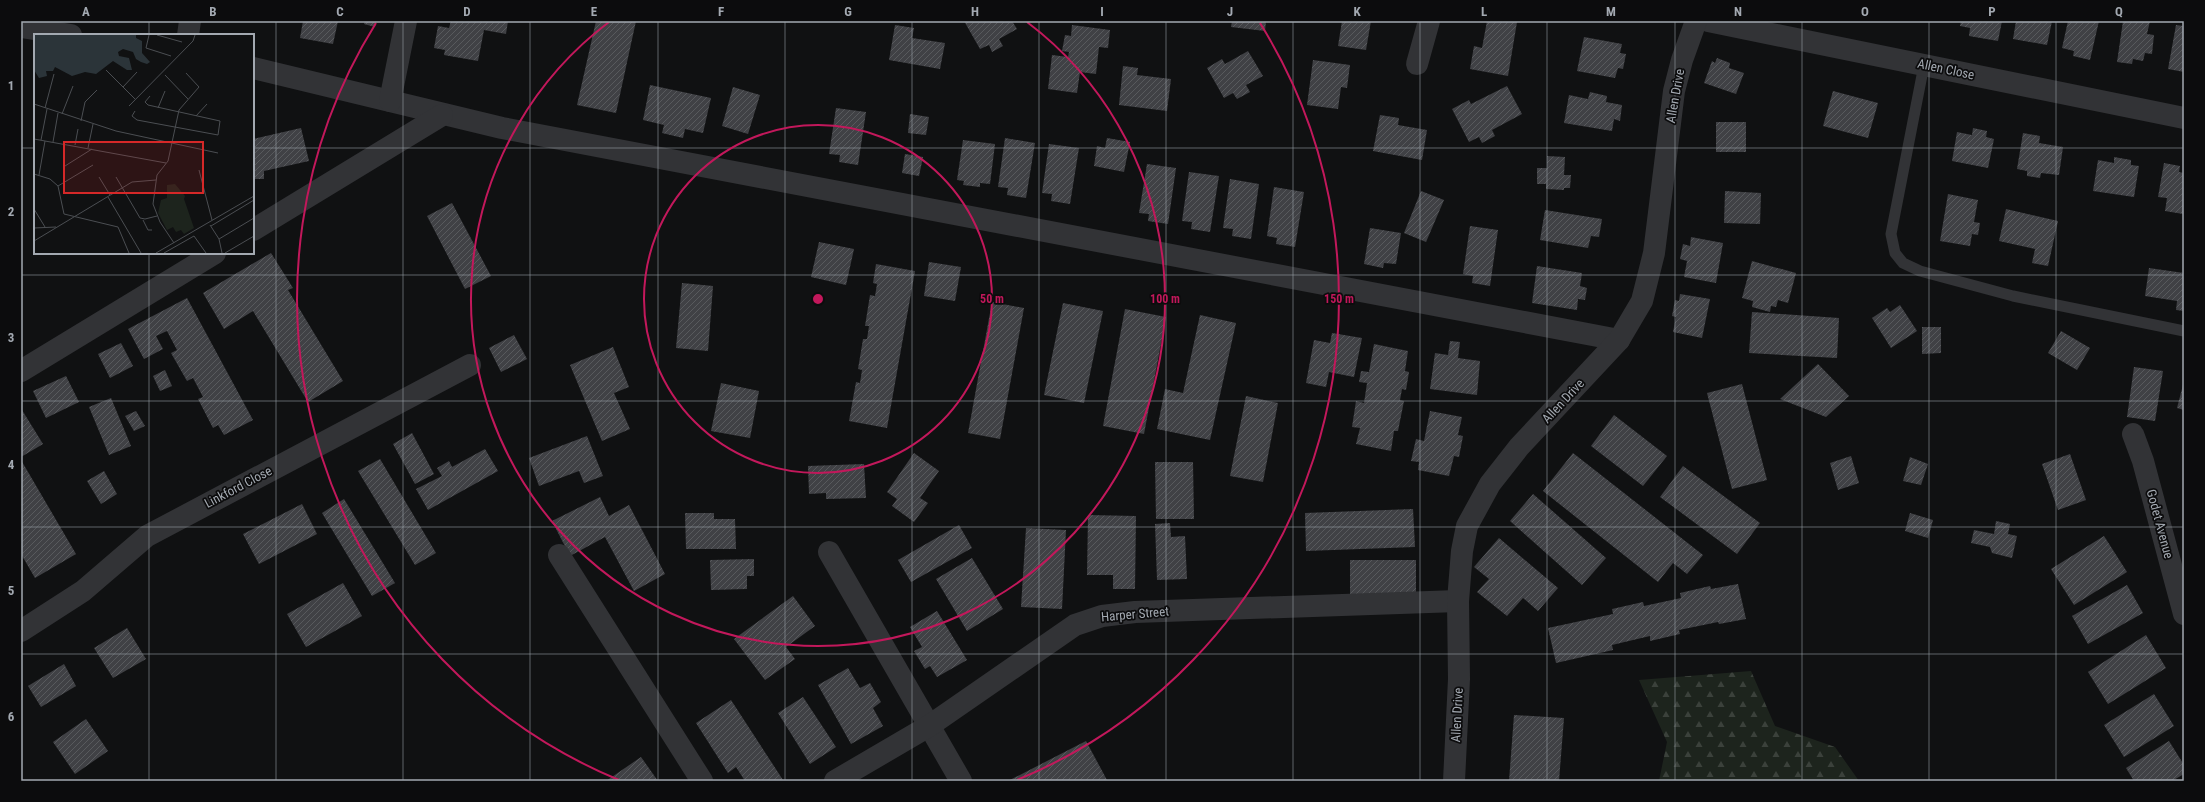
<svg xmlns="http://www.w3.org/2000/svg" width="2205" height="802" font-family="'Roboto Condensed',sans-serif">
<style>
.forest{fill:url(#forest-firs)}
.building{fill:url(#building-hatch)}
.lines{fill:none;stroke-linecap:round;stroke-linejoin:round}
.lane{stroke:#323336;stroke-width:11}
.street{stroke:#323336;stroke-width:22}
.grid{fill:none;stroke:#a3a9b1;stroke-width:1;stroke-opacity:0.55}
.ring{fill:none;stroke:#c2185b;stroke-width:2}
.labels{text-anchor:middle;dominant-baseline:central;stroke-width:3.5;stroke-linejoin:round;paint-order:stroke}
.street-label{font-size:13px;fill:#a3a9b1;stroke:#0c0c0d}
.inset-road{fill:none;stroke:#4b4e52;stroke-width:1}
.view{fill:#d62828;fill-opacity:0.15;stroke:#d62828;stroke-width:2}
.inset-edge{fill:none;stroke:#a3a9b1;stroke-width:2}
.centre{fill:#c2185b;stroke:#0c0c0d;stroke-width:2}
.ring-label{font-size:12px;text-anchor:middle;font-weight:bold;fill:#c2185b;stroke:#0c0c0d;stroke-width:3.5;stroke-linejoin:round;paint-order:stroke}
.neatline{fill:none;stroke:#a3a9b1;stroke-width:1.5}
.grid-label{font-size:13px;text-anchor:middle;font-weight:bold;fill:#a3a9b1}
</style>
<defs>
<pattern id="forest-firs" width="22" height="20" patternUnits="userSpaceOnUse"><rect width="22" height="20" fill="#1d241d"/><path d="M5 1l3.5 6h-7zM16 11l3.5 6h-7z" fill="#3b413b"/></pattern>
<pattern id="building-hatch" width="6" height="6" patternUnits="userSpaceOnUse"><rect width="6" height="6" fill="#404145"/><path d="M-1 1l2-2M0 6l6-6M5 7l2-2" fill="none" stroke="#585a5d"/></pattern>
</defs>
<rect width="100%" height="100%" fill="#101112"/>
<path class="forest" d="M1751,671L1775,726L1835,747L1859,781H1659L1667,742L1639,680Z"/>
<g class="building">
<path d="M303,21H338L333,44L300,38Z"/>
<path d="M365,21H376L375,27L364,24Z"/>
<path d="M451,21H508L506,34L484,30L478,61L444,55L445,50L434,48L438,26L449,28Z"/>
<path d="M596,21H636L616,113L577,105Z"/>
<path d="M964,21H1012L1017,29L999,39L1003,46L992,52L989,45L980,49Z"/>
<path d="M1232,21H1266L1265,31L1231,27Z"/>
<path d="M1342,21H1371L1366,50L1338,46Z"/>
<path d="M1487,21L1517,22L1508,76L1470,69L1474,46L1482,48Z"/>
<path d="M1961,21H2002L1998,41L1969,36L1970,28L1960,26Z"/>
<path d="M2016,21H2052L2047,45L2013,39Z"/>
<path d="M2068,21H2099L2090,60L2073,56L2074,51L2062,48Z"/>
<path d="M2123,21H2150L2147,34L2154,35L2152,54L2145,53L2143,61L2133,59L2132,64L2117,62Z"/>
<path d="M895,25L914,28L912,38L945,43L940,69L889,60Z"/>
<path d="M1072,25L1110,30L1108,48L1099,47L1096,74L1080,72L1077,93L1048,89L1052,55L1068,57L1069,52L1062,51L1065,35L1071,36Z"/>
<path d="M2176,25L2184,26V72L2168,69Z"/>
<path d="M1584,37L1622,44L1620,53L1626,54L1623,69L1618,68L1615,78L1577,71Z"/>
<path d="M1248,51L1263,76L1246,85L1250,92L1237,99L1233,93L1224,98L1207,68L1222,59L1225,64Z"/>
<path d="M1717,58L1730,63L1729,68L1744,73L1736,94L1704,83L1712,61L1715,63Z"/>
<path d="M1313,60L1350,65L1347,88L1341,87L1338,109L1307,105Z"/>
<path d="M1123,66L1138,68L1137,75L1171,79L1167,111L1119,105Z"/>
<path d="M650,85L711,98L703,133L685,129L683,138L662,133L664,125L643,120Z"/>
<path d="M1507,86L1522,114L1492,130L1495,136L1482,143L1479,137L1469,142L1452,109L1469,100L1471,104Z"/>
<path d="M733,87L760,95L748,134L722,126Z"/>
<path d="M1833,91L1878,103L1868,138L1823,126Z"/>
<path d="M1590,92L1607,96L1606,102L1622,105L1620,121L1614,119L1612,131L1564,123L1569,95L1588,99Z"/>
<path d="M836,108L866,112L858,165L839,162L840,155L829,154Z"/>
<path d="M910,114L929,117L926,135L908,133Z"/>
<path d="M1380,115L1399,118L1398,125L1427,130L1422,160L1373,151Z"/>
<rect x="1716" y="122" width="30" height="30"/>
<path d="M301,128L309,161L264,171V179H253V139Z"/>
<path d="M1973,128L1987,131L1986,137L1994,139L1988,168L1952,161L1957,132L1972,135Z"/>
<path d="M2023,133L2040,136L2039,143L2063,147L2059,175L2041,173L2040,178L2027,176V171L2017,169Z"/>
<path d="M1005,138L1035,143L1026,198L1007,195L1008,188L998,187Z"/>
<path d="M1107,138L1130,142L1124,172L1094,166L1097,146L1105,148Z"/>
<path d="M963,140L995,144L990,184L980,183V187L963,185L964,181L957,180Z"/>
<path d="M1049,144L1079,148L1070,204L1051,201L1052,194L1042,193Z"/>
<path d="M905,154L923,157L919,176L902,173Z"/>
<path d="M1547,156L1565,157L1564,175H1571L1570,188H1564V190L1546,189V184H1537V168H1547Z"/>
<path d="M2114,157L2131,160V165L2139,166L2134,197L2093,191L2098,160L2114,163Z"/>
<path d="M2164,163L2180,166L2179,172L2184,173L2183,214L2165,211L2167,198L2158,197Z"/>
<path d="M1147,164L1176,168L1168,224L1148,221L1149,214L1139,213Z"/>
<path d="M1189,172L1219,176L1210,232L1191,229L1192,222L1182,221Z"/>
<path d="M1230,179L1259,184L1251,239L1232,236L1233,229L1223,228Z"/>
<path d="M1274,187L1304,192L1295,247L1276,244L1277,238L1267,236Z"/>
<path d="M1421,191L1444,200L1426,242L1404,233Z"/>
<path d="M1725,191L1761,193L1760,224L1724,223Z"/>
<path d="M1948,194L1978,200L1974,222L1980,223L1978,235L1972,234L1970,246L1940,241Z"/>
<path d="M452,203L491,276L465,289L427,216Z"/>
<path d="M2006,209L2058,221L2048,266L2032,263L2035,249L1999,241Z"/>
<path d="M1545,210L1602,219L1599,237L1591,236L1588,248L1540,240Z"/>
<path d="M1470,226L1498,230L1490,286L1472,283L1473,276L1463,274Z"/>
<path d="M1370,228L1401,233L1396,264L1384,263L1383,268L1364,264Z"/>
<path d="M1691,237L1723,243L1716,283L1684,277L1687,261L1680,259L1683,244L1690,246Z"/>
<path d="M819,242L854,249L846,285L811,277Z"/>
<path d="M271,253L293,288L288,290L343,381L308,402L253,311L224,329L203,293Z"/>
<path d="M1752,261L1796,273L1788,303L1778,300L1776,307L1771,306L1770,312L1752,307L1753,301L1742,298Z"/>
<path d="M929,262L961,267L955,301L924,296Z"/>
<path d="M876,264L915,271L887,428L849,421L856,382L860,383L862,370L858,369L863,339H867L869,326H865L870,295L875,296L877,284L873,283Z"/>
<path d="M1537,266L1582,273L1580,286L1587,288L1585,300L1578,299L1577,310L1532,303Z"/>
<path d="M2149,268L2184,273V311L2176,310L2177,301L2145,296Z"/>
<path d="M682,283L713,286L708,351L676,348Z"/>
<path d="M1680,294L1710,299L1702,338L1673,332L1676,317L1672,316L1675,300L1679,301Z"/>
<path d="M187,298L253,420L224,435L218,425L213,428L198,399L203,397L193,378L187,381L171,353L177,350L167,331L156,336L163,349L144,359L128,329Z"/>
<path d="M992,302L1024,308L1000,439L968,433Z"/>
<path d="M1063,303L1103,311L1084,403L1044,395Z"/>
<path d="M1900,305L1917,331L1891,348L1872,318L1887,308L1890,312Z"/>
<path d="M1125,309L1166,317L1144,434L1103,426Z"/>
<path d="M1752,312L1839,318L1837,358L1749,353Z"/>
<path d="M1200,315L1236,323L1210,440L1157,429L1165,389L1183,393Z"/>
<path d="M1922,327H1941V353L1922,354Z"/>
<path d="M2061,331L2090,348L2077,370L2048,353Z"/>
<path d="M1332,333L1362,338L1354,377L1329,372L1326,387L1306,383L1314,340L1330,343Z"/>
<path d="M514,335L527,359L501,372L489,348Z"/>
<path d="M1450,341L1460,342L1458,358L1480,361L1477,395L1430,389L1435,353L1448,355Z"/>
<path d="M121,343L133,366L110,378L98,354Z"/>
<path d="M1374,344L1408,351L1405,371L1409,372L1406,390L1402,389L1400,400L1404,401L1398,431H1394L1391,451L1356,444L1360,428L1352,427L1356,401L1364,403L1367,383L1359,382L1361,371L1369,372Z"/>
<path d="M613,347L629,387L614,393L630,429L602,441L570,365Z"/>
<path d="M1818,364L1849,396L1826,417L1780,399Z"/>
<path d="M2134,367L2163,371L2155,421L2127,417Z"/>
<path d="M165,370L172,386L160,391L153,376Z"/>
<path d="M66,376L79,402L46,418L33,391Z"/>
<path d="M2184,381V410L2177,408Z"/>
<path d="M721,383L759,391L750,438L711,431Z"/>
<path d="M1742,384L1767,480L1732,489L1707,393Z"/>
<path d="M1246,396L1278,403L1263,482L1230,476Z"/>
<path d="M111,398L131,446L109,455L89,407Z"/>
<path d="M22,410L43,444L21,457V411Z"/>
<path d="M136,411L145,426L134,431L125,416Z"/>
<path d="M1430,411L1462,417L1458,435L1463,436L1459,457L1454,456L1449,476L1418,470L1419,462L1411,461L1416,439L1424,441Z"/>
<path d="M1614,415L1667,456L1643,486L1591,446Z"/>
<path d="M412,433L434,474L415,484L393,444Z"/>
<path d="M587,436L603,476L584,483L579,471L539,486L529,458Z"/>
<path d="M485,449L498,471L428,510L416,489L442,476L437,468L449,461L452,467Z"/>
<path d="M914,453L939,471L920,498L928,503L914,522L892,506L897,499L887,492Z"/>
<path d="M1573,453L1703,555L1687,574L1673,563L1658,582L1543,491Z"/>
<path d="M2070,454L2086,500L2058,510L2042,464Z"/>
<path d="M1851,456L1859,483L1838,490L1830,463Z"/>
<path d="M1910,457L1928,464L1921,485L1903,481Z"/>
<path d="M380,459L436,553L415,565L358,471Z"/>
<path d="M21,460L76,554L35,578L21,554Z"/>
<path d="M1155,462H1193L1194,519H1156Z"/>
<path d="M864,464L866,498L826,499V493L809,494L808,466Z"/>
<path d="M1683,466L1760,523L1737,554L1660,497Z"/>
<path d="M104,471L117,494L101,504L87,481Z"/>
<path d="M1533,494L1606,558L1582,585L1510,521Z"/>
<path d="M600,497L609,516L629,505L665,574L634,591L605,537L570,556L552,521Z"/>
<path d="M344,499L395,583L372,596L322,513Z"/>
<path d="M302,504L317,534L259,564L243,534Z"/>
<path d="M1413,509L1415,547L1306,551L1305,513Z"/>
<path d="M685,513H714V519H735L736,549H686Z"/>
<path d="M1910,513L1933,520L1928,538L1905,531Z"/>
<path d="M1088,515L1136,516L1135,589H1113V575H1087Z"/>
<path d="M1996,521L2010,524L2008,534L2017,536L2012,558L1992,553L1990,547L1971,543L1974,530L1994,534Z"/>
<path d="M1170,523L1171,537L1185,536L1187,579L1157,580L1155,524Z"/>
<path d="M959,525L972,548L911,582L898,560Z"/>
<path d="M1026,528L1066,530L1062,609L1021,607Z"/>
<path d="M2104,536L2127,572L2074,605L2051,569Z"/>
<path d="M1499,538L1558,588L1538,611L1523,598L1507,616L1477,592L1489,579L1474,567Z"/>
<path d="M972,558L1003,609L967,631L936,579Z"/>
<path d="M754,559V576H747V589L711,590L710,560Z"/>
<path d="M1350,560H1416V599L1350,600Z"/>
<path d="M343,583L362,616L306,647L287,614Z"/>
<path d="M1738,584L1746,619L1719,624L1718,622L1679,630L1680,634L1650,641V636L1612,645L1613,650L1556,663L1548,628L1613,614L1612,609L1643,602L1644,606L1681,598L1680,593L1710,586L1711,589Z"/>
<path d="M2127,585L2143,613L2088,644L2072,616Z"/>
<path d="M793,596L815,626L786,647L795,659L765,680L734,639Z"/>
<path d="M937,611L967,660L937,677L930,666L925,669L914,651L922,647L910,627Z"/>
<path d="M127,628L146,659L113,678L94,648Z"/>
<path d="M2146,635L2166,668L2108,704L2088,672Z"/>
<path d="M64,664L76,686L41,707L28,686Z"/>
<path d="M848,668L860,688L870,683L881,702L873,708L883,726L851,744L818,685Z"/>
<path d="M2154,694L2174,726L2124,757L2104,725Z"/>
<path d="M803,697L836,747L810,764L778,713Z"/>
<path d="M731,700L783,780L745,781L736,767L728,773L696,723Z"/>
<path d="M1514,715L1564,718L1559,781H1509Z"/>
<path d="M86,719L108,751L75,774L53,742Z"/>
<path d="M1086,741L1107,780L1104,781H1008Z"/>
<path d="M2169,741L2184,765V774L2172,781H2134L2126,768Z"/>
<path d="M641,757L658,781H606Z"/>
</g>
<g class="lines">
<path class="lane" d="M1924,65L1891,234L1895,253L1903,263L1920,271L2013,296L2184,331"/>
<g class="street">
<path d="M1708,21L2184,118"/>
<path d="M21,27L71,35"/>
<path d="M188,35L190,21"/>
<path d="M1417,64L1429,21"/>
<path d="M253,68L502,128L1619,340"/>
<path d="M390,101L406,21"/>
<path d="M253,230L442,115"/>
<path d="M21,371L215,253"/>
<path d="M2133,434L2143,461L2184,614"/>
<path d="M829,552L961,781"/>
<path d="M559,555L702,781"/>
<path d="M21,631L83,591L147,536L470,365"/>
<path d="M835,781L929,726L1075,625L1102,616L1135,612L1458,601"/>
<path d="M1454,781L1459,679L1458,601L1462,551L1467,526L1490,484L1519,447L1619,340L1642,301L1654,253L1674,91L1682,60L1696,21"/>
</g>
</g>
<path class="grid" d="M149,21V35M276,21V781M403,21V781M530,21V781M658,21V781M785,21V781M912,21V781M1039,21V781M1166,21V781M1293,21V781M1420,21V781M1547,21V781M1675,21V781M1802,21V781M1929,21V781M2056,21V781M21,148H35M253,148H2184M149,253V781M21,275H2184M21,401H2184M21,527H2184M21,654H2184"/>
<g class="ring">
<circle cx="818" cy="299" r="174"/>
<path d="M1027 22A347 347 0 1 1 609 22"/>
<path d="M619 780A521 521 0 0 1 376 23M1260 23A521 521 0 0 1 1017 780"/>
</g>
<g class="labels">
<g class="street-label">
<text transform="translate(1946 69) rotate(12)">Allen Close</text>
<text transform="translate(1675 96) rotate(-80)">Allen Drive</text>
<text transform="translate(1563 401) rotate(-47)">Allen Drive</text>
<text transform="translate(238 487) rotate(-28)">Linkford Close</text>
<text transform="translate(2160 524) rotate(75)">Godet Avenue</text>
<text transform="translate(1135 614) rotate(-5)">Harper Street</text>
<text transform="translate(1457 715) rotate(-87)">Allen Drive</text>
</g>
</g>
<g transform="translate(34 34)">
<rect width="220" height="220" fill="#101112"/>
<path d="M141,150L151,162L150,165L160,194L150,200L147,196L142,198L139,193L133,196L124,179L127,166L133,164V151Z" fill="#1d241d"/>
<path d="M0,1H102V4L108,7V19L116,28L113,30L107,28L102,25L99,18L89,15L84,18L85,22L95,24L98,36H93L79,27L62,40L51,38L38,42L21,33L19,37H12L13,42L5,44L0,36Z" fill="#2b3439"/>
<path class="inset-road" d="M115,1L112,14L137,22M123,1L148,8M72,36L101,65M131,41L154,65M89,53L103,38M0,70L82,97L184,119M95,72L159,7L161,1M11,74L20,40M124,74L131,57M101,77L98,82L103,86L184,101L186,87L114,71L111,68L116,62M28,80L39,52M162,82L173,70M47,87L51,68L63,56M0,105L132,129M7,106L13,75M19,108L24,79M41,111L44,95M54,114L59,90M31,132L58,115M165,136L178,186M0,140L16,145L24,152L30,180L84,193L95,219M5,141L11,107M65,143L76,161M82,143L106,184L111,185L123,182M24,152L59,131M74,163L107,219M0,175L11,193M109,186L114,196H118M176,191L185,205L188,219M177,192L220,166M0,194L22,193M160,202L172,219M185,205L220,184M0,207L98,148L122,146M140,209L126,188L119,170L123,141L134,127L145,76L165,53L152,39M122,219L220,162M130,219L160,202M191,219L220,202"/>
<path class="view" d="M30,108H169V159H30Z"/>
<rect width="220" height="220" class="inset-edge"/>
</g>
<circle cx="818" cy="299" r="6" class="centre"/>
<g class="ring-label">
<text x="992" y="303">50 m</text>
<text x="1165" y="303">100 m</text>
<text x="1339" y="303">150 m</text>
</g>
<rect width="2205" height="802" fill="none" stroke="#0c0c0d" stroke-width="44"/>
<rect x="22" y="22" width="2161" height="758" class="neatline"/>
<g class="grid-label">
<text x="86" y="16">A</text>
<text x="213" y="16">B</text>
<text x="340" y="16">C</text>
<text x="467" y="16">D</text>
<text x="594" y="16">E</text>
<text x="721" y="16">F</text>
<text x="848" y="16">G</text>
<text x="975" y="16">H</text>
<text x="1102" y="16">I</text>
<text x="1230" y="16">J</text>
<text x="1357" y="16">K</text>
<text x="1484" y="16">L</text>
<text x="1611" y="16">M</text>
<text x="1738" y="16">N</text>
<text x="1865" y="16">O</text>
<text x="1992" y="16">P</text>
<text x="2119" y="16">Q</text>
<text x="11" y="90">1</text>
<text x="11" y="216">2</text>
<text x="11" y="342">3</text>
<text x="11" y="469">4</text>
<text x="11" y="595">5</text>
<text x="11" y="721">6</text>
</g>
</svg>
